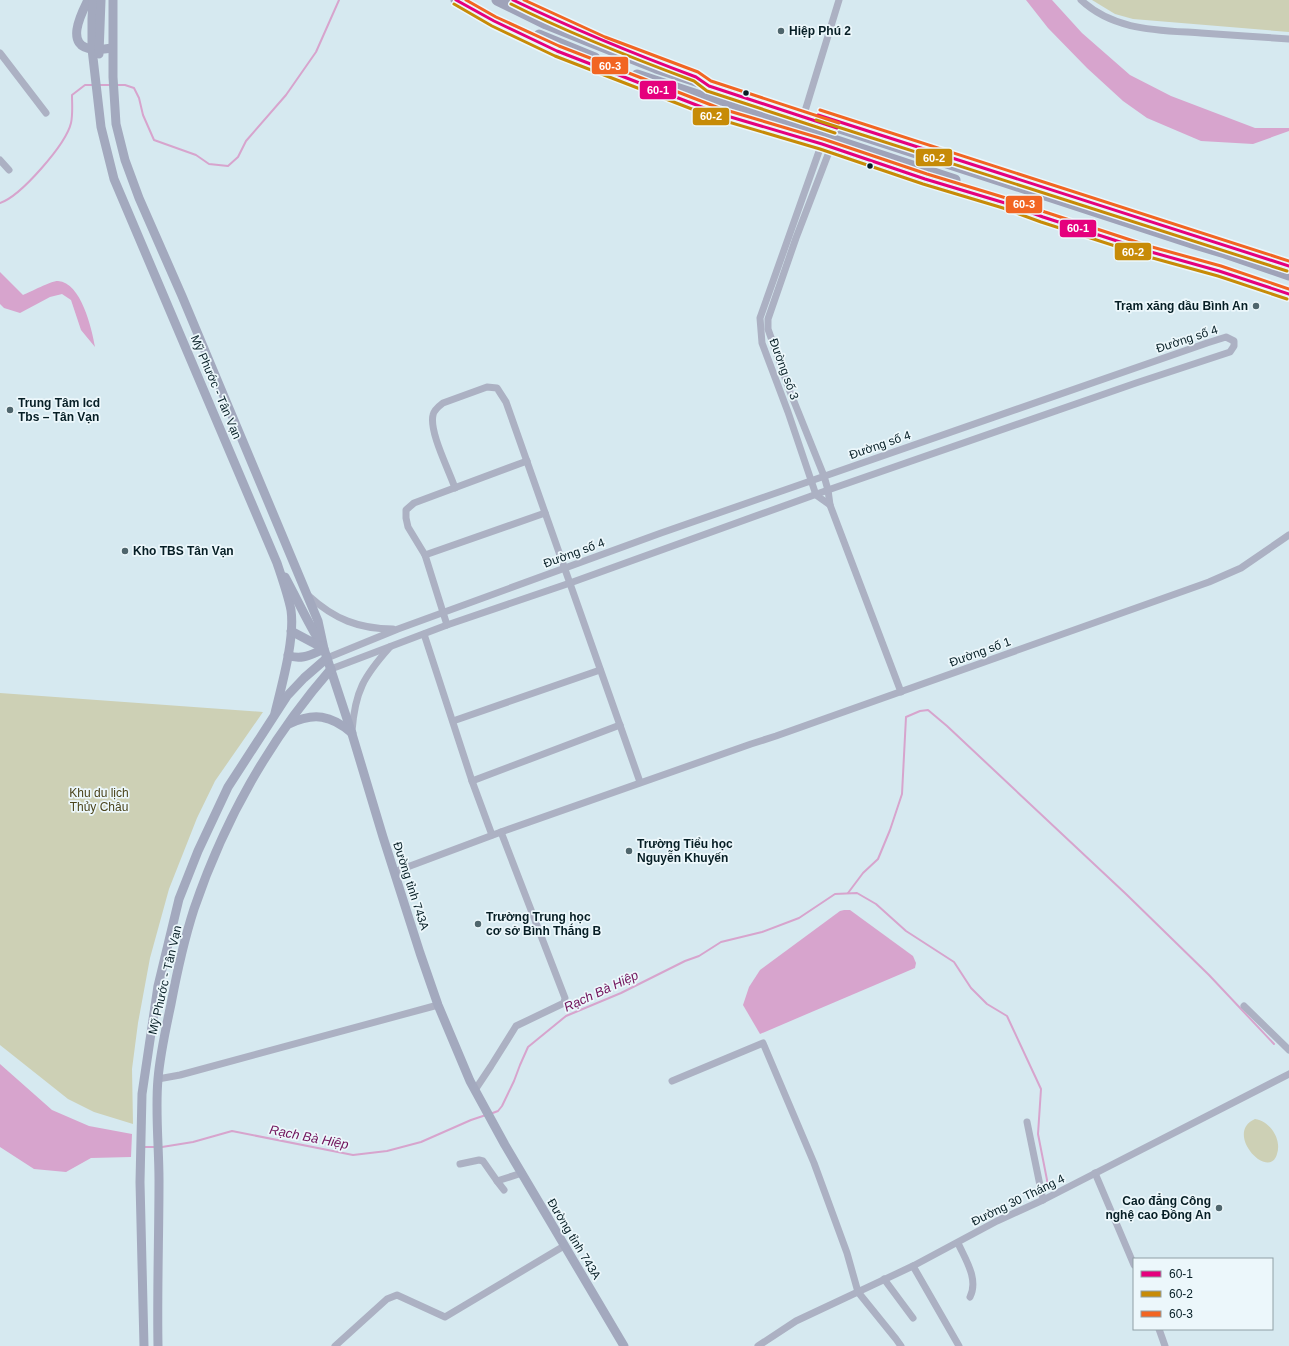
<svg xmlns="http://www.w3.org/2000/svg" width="1289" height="1346" font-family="Helvetica,sans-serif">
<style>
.green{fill:#cdd0b5}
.water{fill:#d7a4cd}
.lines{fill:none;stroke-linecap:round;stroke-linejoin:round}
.stream{stroke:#d7a4cd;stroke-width:2}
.minor{stroke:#acb1c3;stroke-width:7}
.major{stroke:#a3a9be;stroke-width:9}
.highway{stroke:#9fa3b9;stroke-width:11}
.bus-1-casing{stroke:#ecf7fb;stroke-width:6}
.bus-2-casing{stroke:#ecf7fb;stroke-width:6}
.bus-3-casing{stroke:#ecf7fb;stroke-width:6}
.bus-1{stroke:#e5007d;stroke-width:3}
.bus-2{stroke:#c78b07;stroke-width:3}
.bus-3{stroke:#f26522;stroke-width:3}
.poi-dot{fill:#4f656c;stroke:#ecf7fb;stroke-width:1.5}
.bus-dot{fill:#061e25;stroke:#ecf7fb;stroke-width:1.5}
.labels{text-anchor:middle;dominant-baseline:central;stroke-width:3.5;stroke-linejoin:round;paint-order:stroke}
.poi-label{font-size:12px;font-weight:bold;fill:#061e25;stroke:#ecf7fb;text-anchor:start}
.street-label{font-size:12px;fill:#061e25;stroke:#ecf7fb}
.park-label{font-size:12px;fill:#4b441b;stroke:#ecf7fb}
.water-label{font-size:13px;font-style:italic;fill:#70115a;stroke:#ecf7fb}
.line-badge{stroke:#ecf7fb;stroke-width:1.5}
.badge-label{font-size:11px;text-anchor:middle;font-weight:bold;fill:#fff}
</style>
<rect width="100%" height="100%" fill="#d6e9f0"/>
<g class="green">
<path d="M1092,0H1289V32L1133,19L1115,14Z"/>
<path d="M0,693L263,712L215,781L197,818L169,889L150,958L138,1023L132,1069L133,1124L94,1112L68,1099L0,1045Z"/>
<path d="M1255,1119C1270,1121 1282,1139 1277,1154C1269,1182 1223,1133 1255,1119Z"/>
</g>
<g class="water">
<path d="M1026,0H1052L1082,33L1130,75L1171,96L1255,128H1289V131L1253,144L1201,141L1147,118L1123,101L1087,68L1048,28Z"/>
<path d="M0,272L23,295C31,292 50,281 58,281C81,282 92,329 95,347L81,330L71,300L62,294L50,297L20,313L4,308L0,304Z"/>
<path d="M844,910H850L913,956L916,963L915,968L760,1034L743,1005L749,987L760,970L840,911Z"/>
<path d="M0,1064L52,1110L89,1126L132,1134L131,1157L91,1158L66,1172L34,1169L0,1147Z"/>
</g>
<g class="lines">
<g class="stream">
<path d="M99,85H110"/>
<path d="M117,85H125L134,88L139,98L143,115L154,140L196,155L209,164L228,166L238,157L246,141L286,95L316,52L339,0"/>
<path d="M0,203C21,196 66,144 71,123C73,114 72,104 72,95L85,85H92"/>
<path d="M848,893L863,873L878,859L890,830L902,794L906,717L920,711L928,710L947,726L1126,894L1209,975L1274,1044"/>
<path d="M490,1114L498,1111L502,1106L514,1081L520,1065L528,1047L566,1016L621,993L685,961L699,956L721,942L762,932L799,918L835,894L857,893L876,904L906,931L954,962L971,988L987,1004L1007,1016L1041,1089L1038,1134L1048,1185"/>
<path d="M144,1147H155"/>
<path d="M162,1147L193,1142L232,1131L353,1155L387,1151L421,1142L471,1120L486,1115"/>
</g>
<g class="minor">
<path d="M1081,0C1114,31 1158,30 1201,33C1230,35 1260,37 1289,39"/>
<path d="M0,53L46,113"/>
<path d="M805,111L839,0"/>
<path d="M823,140L760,318L762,343L788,412L811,480L816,495L830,505"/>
<path d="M832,144L796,238L768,319V329L789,389L824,476L828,490L830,505L901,692"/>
<path d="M0,160L9,170"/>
<path d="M455,488C449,470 429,432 433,415C434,410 439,406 443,403L487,387L497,388L506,402L640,782"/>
<path d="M425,555L545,513"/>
<path d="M309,596C334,619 359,629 393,629"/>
<path d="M447,625L425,555L408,527L406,518V510L414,503L527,461"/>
<path d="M424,634L472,781L492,835"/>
<path d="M327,658L398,629L661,533L1207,343L1226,337L1234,341V346L1230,352L1136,383L828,490L570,583L447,625L331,669"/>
<path d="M453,721L600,670"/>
<path d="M352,731C355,691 364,676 390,647"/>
<path d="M472,781L620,725"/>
<path d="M394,872L501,832L751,744L776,736L1209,582L1241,568L1289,535"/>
<path d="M1244,1006L1289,1050"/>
<path d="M158,1079L180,1075L438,1005"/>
<path d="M672,1081L763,1043L814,1163L847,1253L858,1292L896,1339L901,1346"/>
<path d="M475,1090L491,1066L516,1026L564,1003L565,998L501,832"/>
<path d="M1027,1122L1043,1200"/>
<path d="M460,1164L479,1160L483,1161L497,1181L522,1173"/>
<path d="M1095,1173L1134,1265"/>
<path d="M497,1181L504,1190"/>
<path d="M958,1243C965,1259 979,1279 970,1297"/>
<path d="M913,1266L959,1346"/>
<path d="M884,1279L913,1318"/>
<path d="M1159,1329L1165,1346"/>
<path d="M335,1346L387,1299L397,1295L445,1317L564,1246"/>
<path d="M758,1346L796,1321L913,1266L997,1221L1043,1200L1289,1074"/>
</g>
<g class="major">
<path d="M88,0C81,14 64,47 93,49C99,50 106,49 112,48"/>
<path d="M93,0L92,19V49L101,127L114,179L277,563C282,578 288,595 291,610C295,639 282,684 275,713"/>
<path d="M113,0V77L116,124L125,160L139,198L182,296L318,621L324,649L352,734L383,837L420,953L438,1005L470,1081L505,1145L624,1346"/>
<path d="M99,54L101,0"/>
<path d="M285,577C297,599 308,623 321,644"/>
<path d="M291,631L323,648"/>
<path d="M288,655C301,661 312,654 324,649"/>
<path d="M289,724C314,712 331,715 352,733"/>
<path d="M144,1346L140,1182L142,1094L158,986L179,899L198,851L228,787L287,696L304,678L327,658"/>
<path d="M158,1346C157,1291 159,1235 159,1180C159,1147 155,1111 158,1079C160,1054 166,1028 171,1004C177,972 184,940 194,909C224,821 270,739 331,669"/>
</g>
<g class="highway">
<path d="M456,0L494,21L557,51L666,94L717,113L822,144L925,179L1005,203L1043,217L1151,252L1219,271L1289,294"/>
<path d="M497,0L546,24L656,68L1195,244L1225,253L1289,275"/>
<path d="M539,35L595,58"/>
<path d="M637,75L955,180"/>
<path d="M1240,251L1289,266"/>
</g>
<defs>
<g id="bus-1">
<path d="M456,0L494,21L557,51L717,113L822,144L925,179L1005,203L1043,217L1151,252L1219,271L1289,294"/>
<path d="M513,0C573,29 634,54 696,77L709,86L837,128"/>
<path d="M818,115L1289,266"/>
</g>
<g id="bus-2">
<path d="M454,4L492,26L555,56L715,118L820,149L923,184L1003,208L1041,222L1149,257L1218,276L1287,299"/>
<path d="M511,4C570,34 632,58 694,81L707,91L835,133"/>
<path d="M816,120L1287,271"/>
</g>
<g id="bus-3">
<path d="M466,0L496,17L559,46L719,108L823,139L927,174L1006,198L1045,212L1152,247L1221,266L1289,289"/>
<path d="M524,0L605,37L698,72L711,81L839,123"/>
<path d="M820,110L1289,261"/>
</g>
</defs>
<use href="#bus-1" class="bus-1-casing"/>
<use href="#bus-2" class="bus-2-casing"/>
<use href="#bus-3" class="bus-3-casing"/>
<use href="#bus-1" class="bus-1"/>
<use href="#bus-2" class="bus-2"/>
<use href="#bus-3" class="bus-3"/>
</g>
<g class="poi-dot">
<circle cx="781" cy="31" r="4"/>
<circle cx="1256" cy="306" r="4"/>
<circle cx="10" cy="410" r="4"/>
<circle cx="125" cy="551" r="4"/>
<circle cx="629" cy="851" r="4"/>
<circle cx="478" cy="924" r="4"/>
<circle cx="1219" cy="1208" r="4"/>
</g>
<g class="bus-dot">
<circle cx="746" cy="93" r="3.5"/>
<circle cx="870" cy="166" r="3.5"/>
</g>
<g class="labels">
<g class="poi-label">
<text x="789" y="31">Hiệp Phú 2</text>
<text x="1248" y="306" text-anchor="end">Trạm xăng dầu Bình An</text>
<text x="18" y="403">Trung Tâm Icd<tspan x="18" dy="14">Tbs – Tân Vạn</tspan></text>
<text x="133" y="551">Kho TBS Tân Vạn</text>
<text x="637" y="844">Trường Tiểu học<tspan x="637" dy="14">Nguyễn Khuyến</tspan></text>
<text x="486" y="917">Trường Trung học<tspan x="486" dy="14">cơ sở Bình Thắng B</tspan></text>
<text x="1211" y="1201" text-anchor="end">Cao đẳng Công<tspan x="1211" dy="14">nghệ cao Đồng An</tspan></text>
</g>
<g class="street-label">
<text transform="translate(1187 339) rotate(-18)">Đường số 4</text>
<text transform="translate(784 369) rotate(70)">Đường số 3</text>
<text transform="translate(216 387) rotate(67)">Mỹ Phước - Tân Vạn</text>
<text transform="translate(880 445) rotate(-19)">Đường số 4</text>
<text transform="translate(574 553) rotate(-20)">Đường số 4</text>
<text transform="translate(980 652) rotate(-20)">Đường số 1</text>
<text transform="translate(411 886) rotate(72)">Đường tỉnh 743A</text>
<text transform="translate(165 980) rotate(-77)">Mỹ Phước - Tân Vạn</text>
<text transform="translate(1018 1200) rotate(-26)">Đường 30 Tháng 4</text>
<text transform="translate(574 1239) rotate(59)">Đường tỉnh 743A</text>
</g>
<g class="park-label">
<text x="99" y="793">Khu du lịch<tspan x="99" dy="14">Thủy Châu</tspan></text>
</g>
<g class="water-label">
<text transform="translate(601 991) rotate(-25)">Rạch Bà Hiệp</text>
<text transform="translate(309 1137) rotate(11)">Rạch Bà Hiệp</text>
</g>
</g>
<g class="line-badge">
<rect x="591" y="56" width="38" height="19" rx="4" fill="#f26522"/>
<rect x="639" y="80" width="38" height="20" rx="4" fill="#e5007d"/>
<rect x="692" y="107" width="38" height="19" rx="4" fill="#c78b07"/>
<rect x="915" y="148" width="38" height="19" rx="4" fill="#c78b07"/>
<rect x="1005" y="195" width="38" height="19" rx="4" fill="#f26522"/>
<rect x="1059" y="219" width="38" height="19" rx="4" fill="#e5007d"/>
<rect x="1114" y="242" width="38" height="19" rx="4" fill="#c78b07"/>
</g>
<g class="badge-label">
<text x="610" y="70">60-3</text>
<text x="658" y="94">60-1</text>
<text x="711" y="120">60-2</text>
<text x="934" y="162">60-2</text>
<text x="1024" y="208">60-3</text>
<text x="1078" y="232">60-1</text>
<text x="1133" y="256">60-2</text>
</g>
<rect x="1133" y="1258" width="140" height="72" fill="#ecf7fb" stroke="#90a0a5"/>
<rect x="1141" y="1271" width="20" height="6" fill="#e5007d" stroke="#90a0a5"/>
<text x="1169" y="1278" font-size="12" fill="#061e25">60-1</text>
<rect x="1141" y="1291" width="20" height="6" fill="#c78b07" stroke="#90a0a5"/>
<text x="1169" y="1298" font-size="12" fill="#061e25">60-2</text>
<rect x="1141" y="1311" width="20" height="6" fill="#f26522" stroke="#90a0a5"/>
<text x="1169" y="1318" font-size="12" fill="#061e25">60-3</text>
</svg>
